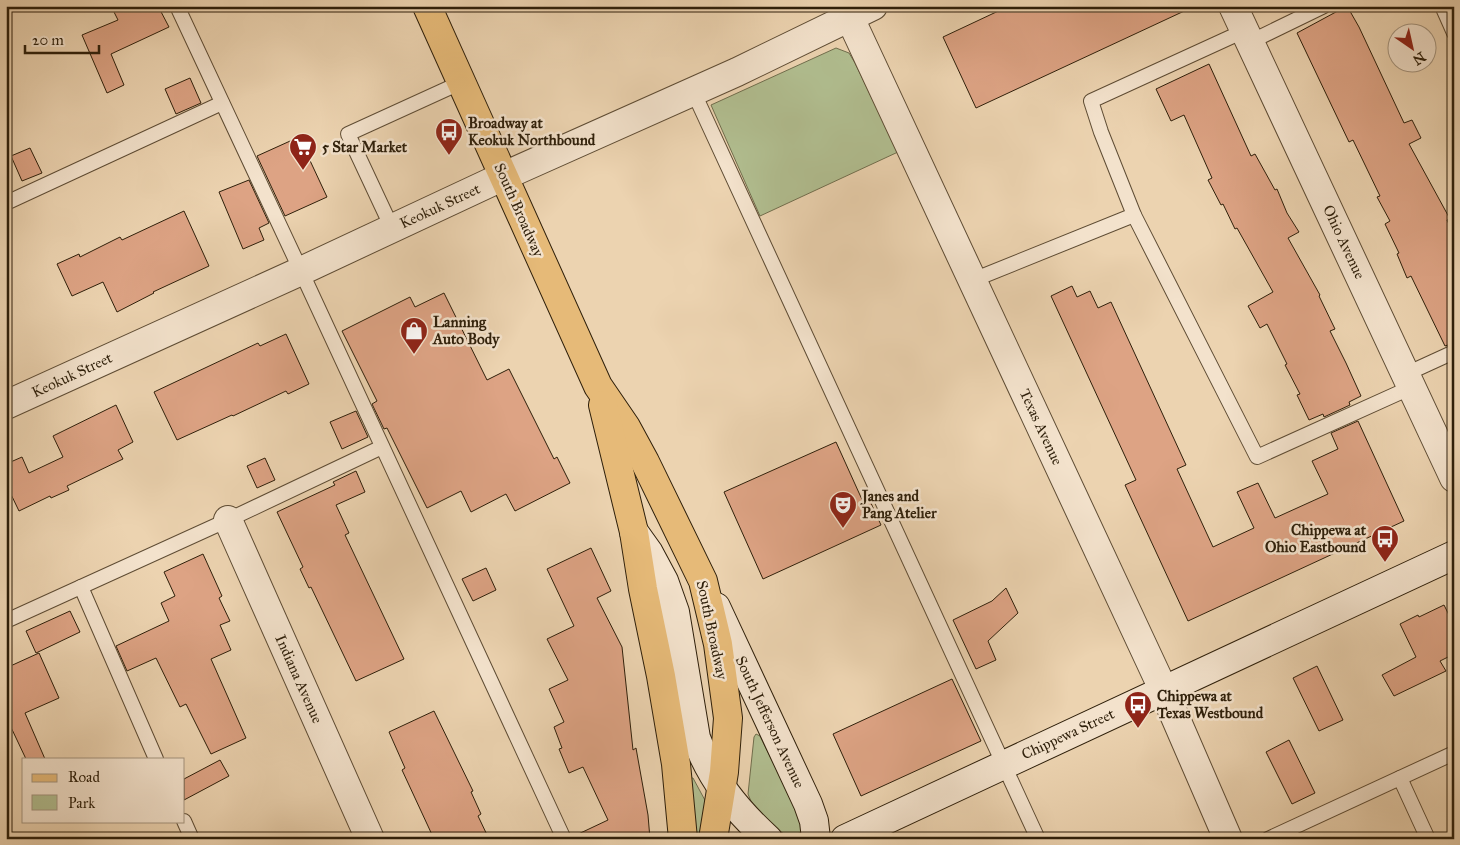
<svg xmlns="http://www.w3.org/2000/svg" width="1460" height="845" font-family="'IM FELL Great Primer',serif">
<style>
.green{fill:#b1be90;stroke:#706e4d}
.building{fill:#dda384;stroke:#2e1f0a}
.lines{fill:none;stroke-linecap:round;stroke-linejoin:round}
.service-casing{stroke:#5e4c34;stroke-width:16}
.minor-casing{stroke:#5e4c34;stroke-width:30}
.secondary-casing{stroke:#2e1f0a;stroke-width:30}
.primary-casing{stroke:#2e1f0a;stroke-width:30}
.service{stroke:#f3e2cc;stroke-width:14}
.minor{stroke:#f3e2cc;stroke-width:28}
.secondary{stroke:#f3e2cc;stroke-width:28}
.primary{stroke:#e6ba78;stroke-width:28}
.labels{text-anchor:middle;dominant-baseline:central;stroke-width:5;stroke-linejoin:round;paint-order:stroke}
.poi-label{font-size:15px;font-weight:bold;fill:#2e1f0a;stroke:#f3e2cc;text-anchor:start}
.street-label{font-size:15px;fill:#2e1f0a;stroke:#f3e2cc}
</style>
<rect width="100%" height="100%" fill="#ecd3b0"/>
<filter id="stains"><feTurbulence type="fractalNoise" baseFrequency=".004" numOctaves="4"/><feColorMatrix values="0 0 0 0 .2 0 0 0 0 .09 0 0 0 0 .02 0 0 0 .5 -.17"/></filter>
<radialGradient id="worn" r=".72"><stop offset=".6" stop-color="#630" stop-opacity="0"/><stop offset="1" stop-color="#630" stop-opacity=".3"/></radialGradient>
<g class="green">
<path d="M836,48L849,53L855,63L898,152L760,216L711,105Z"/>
<path d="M756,734L760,736L804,825V830C798,834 793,837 786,836C772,823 754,813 748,794L754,737Z"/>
<path d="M690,778H693L707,804L704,839H693Z"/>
</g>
<g class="building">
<path d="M111,6H158L169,27L111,54L124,85L107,93L82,35L118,20Z"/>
<path d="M1009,6H1195L976,108L943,37Z"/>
<path d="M1347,6L1359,27L1404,123L1412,120L1421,138L1409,144L1450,219L1447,220L1454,235V343L1445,346L1411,276L1407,278L1397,254L1399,253L1385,224L1390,221L1377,197L1380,196L1353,140L1349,142L1297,33Z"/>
<path d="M1209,64L1251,156L1255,154L1275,190L1277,189L1287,213L1299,232L1288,238L1320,295L1319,296L1335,329L1330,331L1346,363L1361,396L1349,402L1350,405L1324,417L1323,414L1309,420L1297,395L1300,394L1285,365L1287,364L1267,324L1260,328L1248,306L1273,292L1237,228L1235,229L1223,204L1221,205L1208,180L1212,178L1184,115L1171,121L1156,89Z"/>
<path d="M190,78L201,103L176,114L165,89Z"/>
<path d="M299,137L327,197L285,216L257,156Z"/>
<path d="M30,148L42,173L22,181L11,156Z"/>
<path d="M249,180L269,223L259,228L264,240L243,249L219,192Z"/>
<path d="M184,211L209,266L153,292L154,293L117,312L103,282L72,296L57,264L79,254L80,257L120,237L122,240Z"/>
<path d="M1072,286L1077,297L1090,291L1098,308L1111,302L1186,465L1177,469L1213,547L1254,528L1237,492L1258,483L1275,518L1328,494L1312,461L1338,449L1331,433L1358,421L1404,521L1188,621L1125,485L1136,480L1051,296Z"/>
<path d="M444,293L487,380L509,369L554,459L557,457L570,483L515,511L506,494L471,512L461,491L427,508L387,428L384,429L372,404L377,401L342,331L410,297L415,307Z"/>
<path d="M286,334L309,384L288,394L286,391L233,416L232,415L177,440L154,392L258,343L260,346Z"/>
<path d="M116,405L133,442L118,450L123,459L67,486L69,490L51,498L50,496L19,511L6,484V464L22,457L29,473L63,457L53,436Z"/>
<path d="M356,411L368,437L342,449L330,422Z"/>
<path d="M836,442L864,504L870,501L881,525L763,579L724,492Z"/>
<path d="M265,458L275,480L257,488L247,466Z"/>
<path d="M356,471L365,492L336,505L349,533L345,535L404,659L356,681L311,587L309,588L300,569L303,567L277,512L335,485L333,482Z"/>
<path d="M591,548L611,591L597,598L622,647L633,750L636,748L648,815L650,839H573L572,837L608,820L583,767L569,773L559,749L562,748L554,727L564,722L549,689L568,680L547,639L574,626L547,569Z"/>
<path d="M203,554L222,596L219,598L230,621L220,625L231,650L211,659L246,738L211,754L186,704L180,707L156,658L127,671L116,646L169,621L161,603L175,596L164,572Z"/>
<path d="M486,568L496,590L473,601L462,579Z"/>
<path d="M1006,588L1018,613L988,641L996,660L976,669L953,620L992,601Z"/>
<path d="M1444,605L1454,625V654L1440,661L1446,671L1394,696L1382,675L1416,657L1400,624L1418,615L1419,617Z"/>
<path d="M70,611L80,632L36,653L26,631Z"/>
<path d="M39,653L59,698L25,713L45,759H26L8,721L6,722V668Z"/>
<path d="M1317,666L1343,720L1319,731L1293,678Z"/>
<path d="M952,679L981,741L861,796L833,734Z"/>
<path d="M434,711L473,791L471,792L481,814L478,816L489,839H434L402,770L405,768L389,732Z"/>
<path d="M1289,740L1315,793L1292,804L1266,752Z"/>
<path d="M220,760L229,776L184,800V779Z"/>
</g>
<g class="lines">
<defs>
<g id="service">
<path d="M177,6L301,271L564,839"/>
<path d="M1442,6L1454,33"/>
<path d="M1244,31L1091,101L1101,132L1134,215L1257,457L1412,387"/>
<path d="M1250,42L1324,6"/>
<path d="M693,91L1038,839"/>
<path d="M6,203L222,103"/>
<path d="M392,228L348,134L462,82"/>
<path d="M973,280L1134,215"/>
<path d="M1406,374L1454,352"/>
<path d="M81,587L156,759"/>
<path d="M6,621L228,520L382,447"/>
<path d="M1400,778L1428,839"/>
<path d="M184,821L192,839"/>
<path d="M1268,839L1454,753"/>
</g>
<g id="minor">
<path d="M1233,6L1454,478"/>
<path d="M850,18L1163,689L1228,839"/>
<path d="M6,405L301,271L504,176L737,72L873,6"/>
<path d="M228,520L370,839"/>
</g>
<g id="secondary">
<path d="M634,532L649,553L664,581L675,612L696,738C711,779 736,810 768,839"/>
<path d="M716,607L808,804L814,821L816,839"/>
<path d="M845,839L1454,555"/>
</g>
<g id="primary">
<path d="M427,6L598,386L626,427L645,462L703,581L718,644L728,718L724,772L713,839"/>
<path d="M603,405L634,532L643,589L661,676L676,764L683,839"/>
</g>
</defs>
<use href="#service" class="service-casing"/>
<use href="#minor" class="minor-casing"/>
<use href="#secondary" class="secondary-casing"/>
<use href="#primary" class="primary-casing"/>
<use href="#service" class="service"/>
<use href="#minor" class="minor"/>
<use href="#secondary" class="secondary"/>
<use href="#primary" class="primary"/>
</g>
<defs>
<symbol id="bus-pin" viewBox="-11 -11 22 30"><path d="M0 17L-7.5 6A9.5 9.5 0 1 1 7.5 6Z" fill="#8f2418" stroke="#f3e2cc"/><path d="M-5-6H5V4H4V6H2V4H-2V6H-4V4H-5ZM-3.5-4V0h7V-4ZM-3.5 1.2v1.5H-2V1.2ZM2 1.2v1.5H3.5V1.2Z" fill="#fff"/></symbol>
<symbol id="supermarket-pin" viewBox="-11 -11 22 30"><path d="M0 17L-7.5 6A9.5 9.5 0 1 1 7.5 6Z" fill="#8f2418" stroke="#f3e2cc"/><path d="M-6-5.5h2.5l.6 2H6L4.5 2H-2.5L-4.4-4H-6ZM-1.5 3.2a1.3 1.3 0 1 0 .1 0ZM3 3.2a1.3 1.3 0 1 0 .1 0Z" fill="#fff"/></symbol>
<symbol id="shop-pin" viewBox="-11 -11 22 30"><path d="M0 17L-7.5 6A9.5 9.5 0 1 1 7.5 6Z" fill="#8f2418" stroke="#f3e2cc"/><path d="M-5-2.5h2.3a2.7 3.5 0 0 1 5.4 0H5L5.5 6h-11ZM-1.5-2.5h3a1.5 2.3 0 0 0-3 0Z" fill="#fff"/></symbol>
<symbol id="theatre-pin" viewBox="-11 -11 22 30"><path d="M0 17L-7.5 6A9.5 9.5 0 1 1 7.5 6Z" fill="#8f2418" stroke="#f3e2cc"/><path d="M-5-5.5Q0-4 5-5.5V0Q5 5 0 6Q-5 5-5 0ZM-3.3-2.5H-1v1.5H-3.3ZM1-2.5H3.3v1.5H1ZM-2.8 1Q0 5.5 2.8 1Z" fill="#fff"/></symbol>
</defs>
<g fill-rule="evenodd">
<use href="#bus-pin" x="433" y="116" width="32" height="43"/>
<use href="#supermarket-pin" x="287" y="131" width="32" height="43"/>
<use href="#shop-pin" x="398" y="315" width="32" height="43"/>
<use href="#theatre-pin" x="827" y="489" width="32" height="43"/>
<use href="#bus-pin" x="1369" y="523" width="32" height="43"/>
<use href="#bus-pin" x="1122" y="689" width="32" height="43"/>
</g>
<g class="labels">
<g class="poi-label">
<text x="468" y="123">Broadway at<tspan x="468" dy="17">Keokuk Northbound</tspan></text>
<text x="322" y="147">5 Star Market</text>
<text x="433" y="322">Lanning<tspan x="433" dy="17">Auto Body</tspan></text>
<text x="862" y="496">Janes and<tspan x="862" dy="17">Pang Atelier</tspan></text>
<text x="1366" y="530" text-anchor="end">Chippewa at<tspan x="1366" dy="17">Ohio Eastbound</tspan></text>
<text x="1157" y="696">Chippewa at<tspan x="1157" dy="17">Texas Westbound</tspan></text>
</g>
<g class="street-label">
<text transform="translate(440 206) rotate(-25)">Keokuk Street</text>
<text transform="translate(519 210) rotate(66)">South Broadway</text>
<text transform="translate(1344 242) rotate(65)">Ohio Avenue</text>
<text transform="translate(72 375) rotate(-25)">Keokuk Street</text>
<text transform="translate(1041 427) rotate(65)">Texas Avenue</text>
<text transform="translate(712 630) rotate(78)">South Broadway</text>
<text transform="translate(299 679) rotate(66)">Indiana Avenue</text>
<text transform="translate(770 722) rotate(65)">South Jefferson Avenue</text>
<text transform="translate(1068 734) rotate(-25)">Chippewa Street</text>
</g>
</g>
<rect width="1460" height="845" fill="none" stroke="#ecd3b0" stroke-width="25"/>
<rect x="8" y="8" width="1445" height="830" fill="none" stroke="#2e1f0a" stroke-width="2.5"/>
<rect x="12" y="12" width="1435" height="820" fill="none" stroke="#2e1f0a"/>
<rect x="22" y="758" width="162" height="65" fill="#f3e2cc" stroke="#a4947e"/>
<rect x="32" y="774" width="25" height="8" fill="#e6ba78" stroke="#a4947e"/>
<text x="68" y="782" font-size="15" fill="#2e1f0a">Road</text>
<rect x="32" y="795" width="25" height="15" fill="#b1be90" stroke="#a4947e"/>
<text x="68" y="808" font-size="15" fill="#2e1f0a">Park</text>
<g transform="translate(1412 48) rotate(146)"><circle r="24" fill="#f3e2cc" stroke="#a4947e"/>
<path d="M0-4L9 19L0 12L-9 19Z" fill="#8f2418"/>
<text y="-8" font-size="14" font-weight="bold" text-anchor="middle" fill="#2e1f0a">N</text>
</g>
<path d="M25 45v8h74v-8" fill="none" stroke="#2e1f0a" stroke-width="2.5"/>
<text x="32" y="45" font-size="15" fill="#2e1f0a" stroke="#f3e2cc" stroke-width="4" paint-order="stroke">20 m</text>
<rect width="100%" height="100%" filter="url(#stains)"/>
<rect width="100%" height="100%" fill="url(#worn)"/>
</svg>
